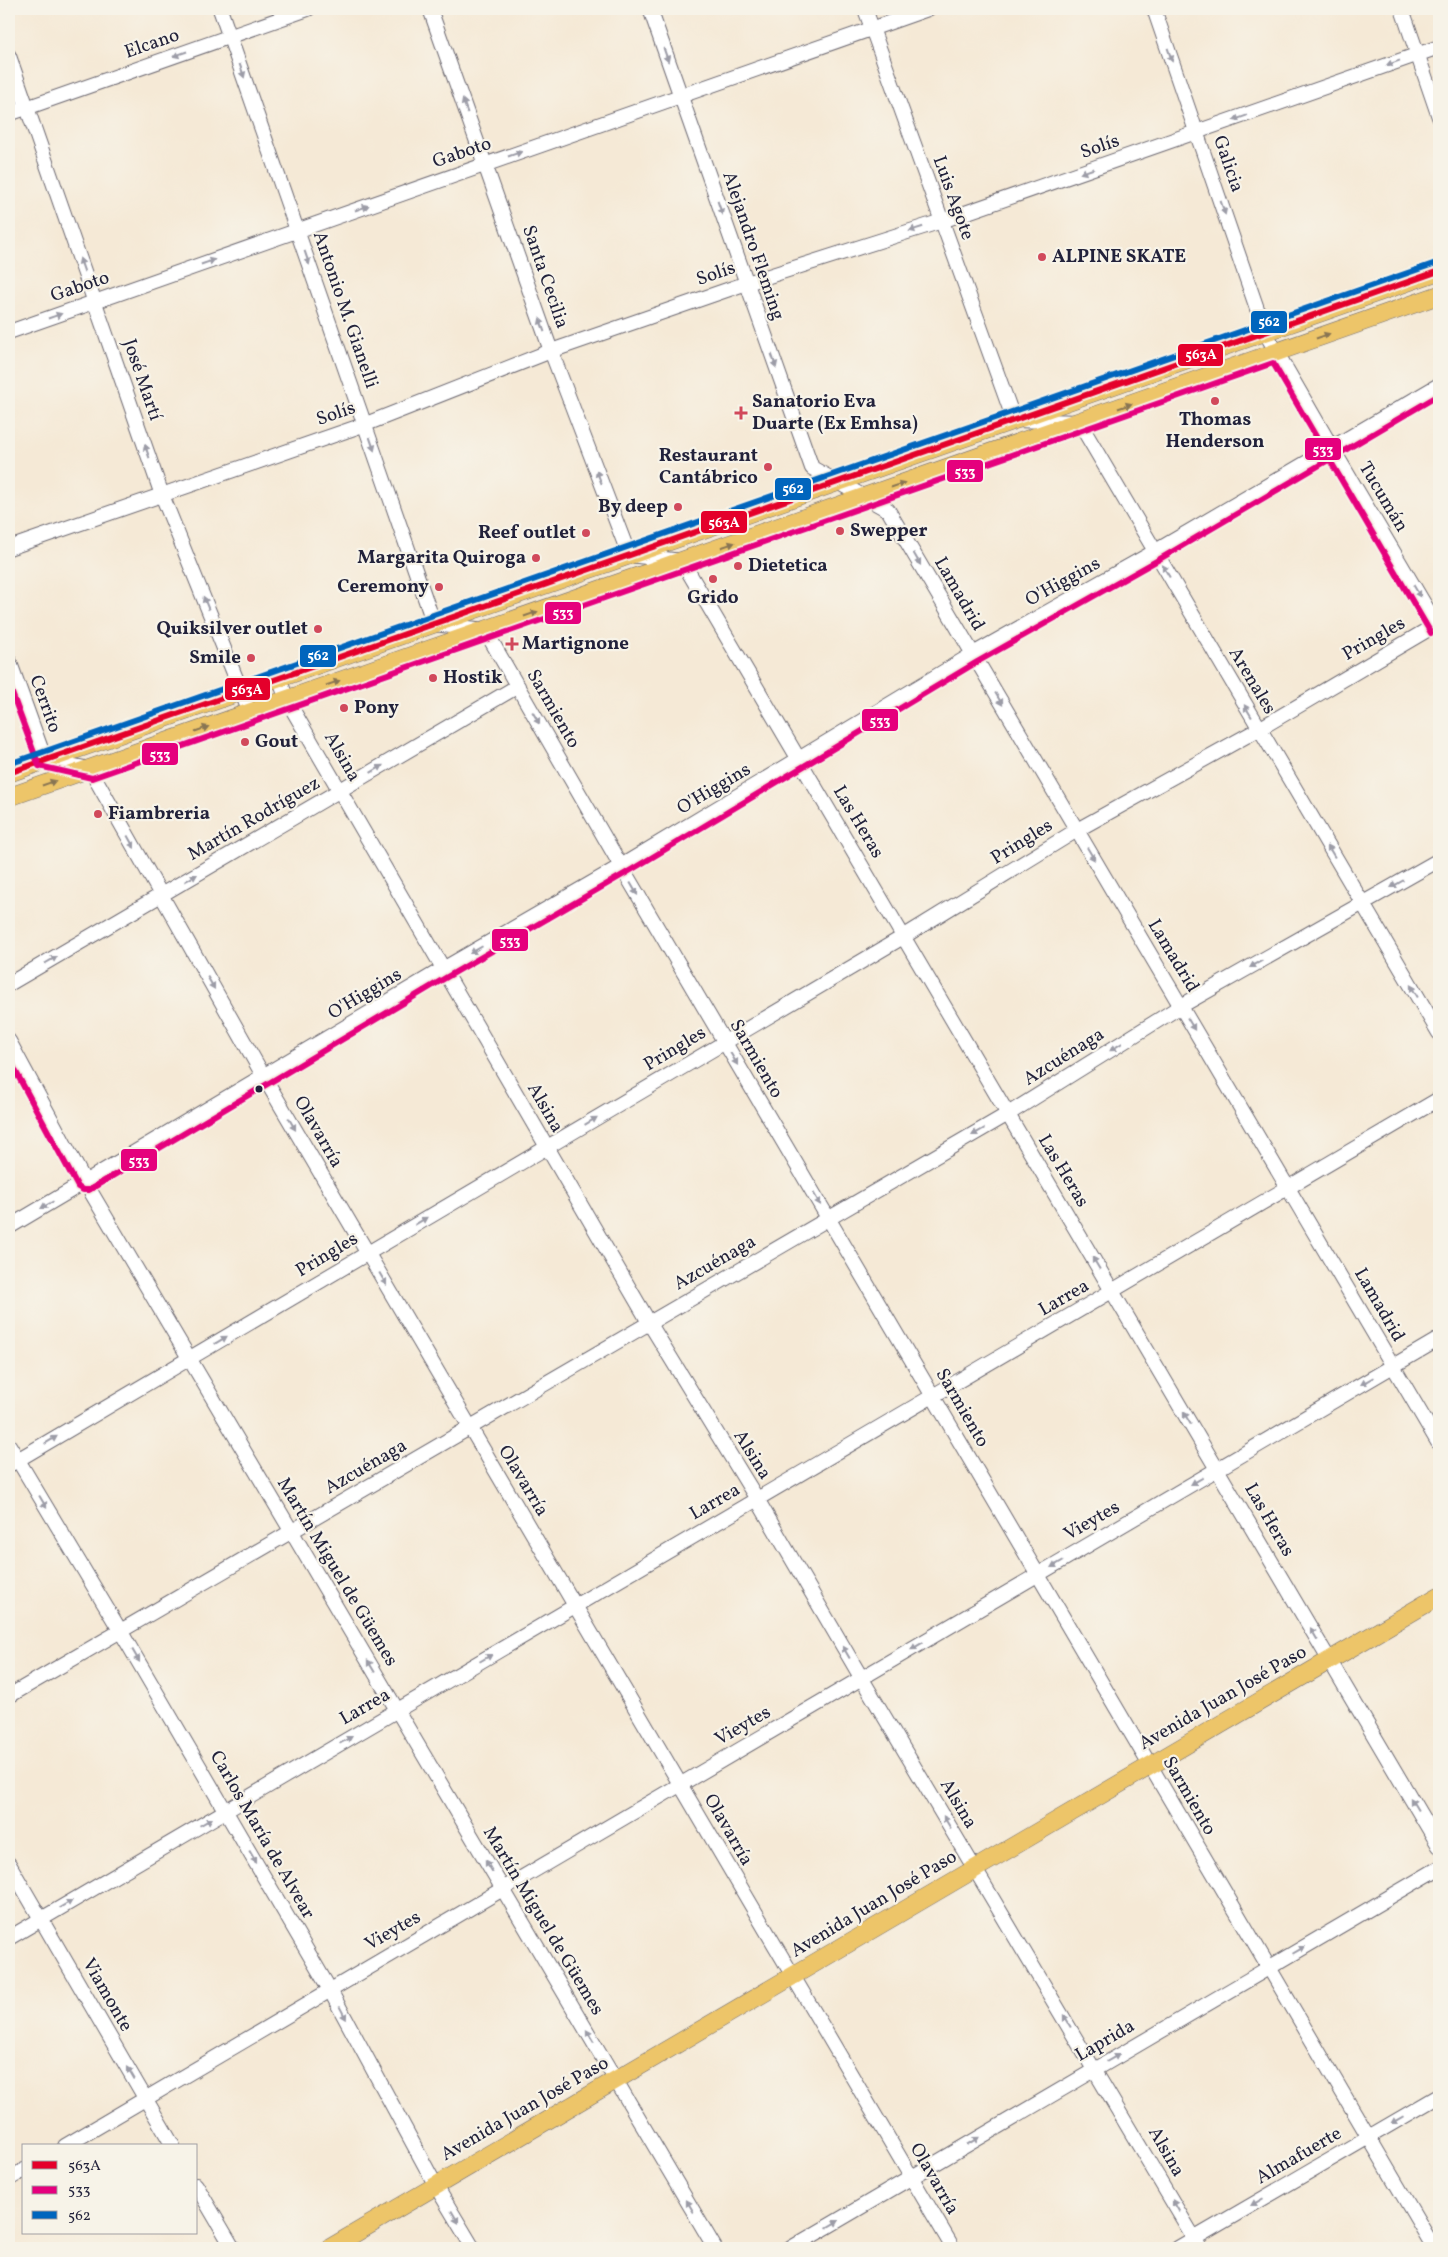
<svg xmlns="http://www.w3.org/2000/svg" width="1448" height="2257" font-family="Vollkorn,serif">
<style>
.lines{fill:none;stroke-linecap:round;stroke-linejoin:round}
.minor-casing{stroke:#6c6871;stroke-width:16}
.major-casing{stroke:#6c6871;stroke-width:19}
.minor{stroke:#fff;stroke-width:14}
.major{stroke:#edc569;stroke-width:18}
.bus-1-casing{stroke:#f7f3e8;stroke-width:10}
.bus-2-casing{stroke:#f7f3e8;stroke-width:10}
.bus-3-casing{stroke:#f7f3e8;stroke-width:10}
.bus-1{stroke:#e4002b;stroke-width:6}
.bus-2{stroke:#e5007d;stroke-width:6}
.bus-3{stroke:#0065bd;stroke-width:6}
.oneway{fill:#9c9ca7}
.oneway2{fill:#887452}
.poi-dot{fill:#d1495b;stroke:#f7f3e8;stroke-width:2}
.bus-dot{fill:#22223b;stroke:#f7f3e8;stroke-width:2}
.labels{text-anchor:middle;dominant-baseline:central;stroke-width:4.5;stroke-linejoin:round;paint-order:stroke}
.street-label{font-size:19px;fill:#22223b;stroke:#f7f3e8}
.poi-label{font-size:19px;font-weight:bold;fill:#22223b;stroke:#f7f3e8;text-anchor:start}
.line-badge{stroke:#f7f3e8;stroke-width:2}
.badge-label{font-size:14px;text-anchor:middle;font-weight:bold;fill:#fff}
</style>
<rect width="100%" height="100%" fill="#f7f3e8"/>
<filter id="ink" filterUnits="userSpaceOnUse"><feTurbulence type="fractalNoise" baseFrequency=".02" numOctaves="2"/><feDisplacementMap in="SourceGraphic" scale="10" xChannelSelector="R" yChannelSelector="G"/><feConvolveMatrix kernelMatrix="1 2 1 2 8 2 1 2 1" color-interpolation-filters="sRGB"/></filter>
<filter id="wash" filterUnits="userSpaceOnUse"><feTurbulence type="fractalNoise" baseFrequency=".0096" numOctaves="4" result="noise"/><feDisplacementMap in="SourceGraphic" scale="20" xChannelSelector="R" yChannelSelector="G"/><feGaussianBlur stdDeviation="1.12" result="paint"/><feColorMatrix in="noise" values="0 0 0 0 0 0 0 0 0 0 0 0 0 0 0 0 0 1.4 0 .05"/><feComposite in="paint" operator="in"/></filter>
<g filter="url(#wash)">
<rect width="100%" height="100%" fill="#f5e9d6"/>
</g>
<g filter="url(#ink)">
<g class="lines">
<defs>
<g id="minor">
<path d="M220,9L434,624L485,630L621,866L1434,2248"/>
<path d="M430,9L551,351L629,555L682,561L1439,1846"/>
<path d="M650,9L812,468L888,510L1439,1444"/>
<path d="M865,9L1014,420L1079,422L1439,1033"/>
<path d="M1154,9L1265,332L1332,448L1439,629"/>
<path d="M1402,9L1439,117"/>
<path d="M9,56L162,495L250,713"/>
<path d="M9,114L308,9"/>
<path d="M9,332L928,9"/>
<path d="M9,548L366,424L551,351L747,283L942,221L1439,47"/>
<path d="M9,660L45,760L90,769L264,1077L953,2248"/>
<path d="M279,678L287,700L650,1324L757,1499L862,1679L1200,2248"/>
<path d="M9,984L518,686"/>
<path d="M9,1041L85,1182L715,2248"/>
<path d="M9,1227L443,969L621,866L973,654L1154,552L1439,385"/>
<path d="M9,1445L121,1632L330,1990L436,2186L473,2248"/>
<path d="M9,1465L903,937L1077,830L1259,729L1439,623"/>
<path d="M9,1696L1008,1114L1181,1006L1439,860"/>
<path d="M9,1864L173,2146"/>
<path d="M9,1938L1439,1099"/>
<path d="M65,2146L1439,1339"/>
<path d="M9,2179L24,2170"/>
<path d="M196,2185L233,2248"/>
<path d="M791,2248L1439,1868"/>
<path d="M1178,2248L1439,2096"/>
</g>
<g id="major">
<path d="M9,773L1439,271"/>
<path d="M9,797L1439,295"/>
<path d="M330,2248L1439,1596"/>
</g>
</defs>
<use href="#minor" class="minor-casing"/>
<use href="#major" class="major-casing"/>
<use href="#minor" class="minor"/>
<use href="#major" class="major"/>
<defs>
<path id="bus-1" d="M9,773L1439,271"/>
<g id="bus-2">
<path d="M9,685L39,766L92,778L1273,363L1431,633"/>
<path d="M9,1059L78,1187L83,1190H89L447,977L626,873L977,662L1158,560L1439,395"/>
</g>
<path id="bus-3" d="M9,764L1436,263"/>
</defs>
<use href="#bus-1" class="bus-1-casing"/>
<use href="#bus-2" class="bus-2-casing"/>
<use href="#bus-3" class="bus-3-casing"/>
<use href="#bus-1" class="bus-1"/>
<use href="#bus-2" class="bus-2"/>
<use href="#bus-3" class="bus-3"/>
</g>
<defs><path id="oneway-solid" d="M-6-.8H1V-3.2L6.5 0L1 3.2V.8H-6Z" transform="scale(1.25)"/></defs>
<g class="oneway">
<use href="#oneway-solid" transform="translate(180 54) rotate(161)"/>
<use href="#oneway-solid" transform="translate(666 55) rotate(71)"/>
<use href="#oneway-solid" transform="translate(1170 55) rotate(71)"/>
<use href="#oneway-solid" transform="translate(1393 63) rotate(160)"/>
<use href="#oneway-solid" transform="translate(242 71) rotate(71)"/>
<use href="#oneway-solid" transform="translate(465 106) rotate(-110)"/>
<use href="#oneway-solid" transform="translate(1240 118) rotate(160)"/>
<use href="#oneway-solid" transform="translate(515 154) rotate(-19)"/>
<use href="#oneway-solid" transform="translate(1087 171) rotate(161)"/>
<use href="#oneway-solid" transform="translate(362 208) rotate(-19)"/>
<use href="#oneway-solid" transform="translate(720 208) rotate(71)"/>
<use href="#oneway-solid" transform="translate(1223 208) rotate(71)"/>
<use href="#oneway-solid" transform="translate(916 229) rotate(162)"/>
<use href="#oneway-solid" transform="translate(307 258) rotate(71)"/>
<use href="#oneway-solid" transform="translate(208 262) rotate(-19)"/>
<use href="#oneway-solid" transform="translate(82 265) rotate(-109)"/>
<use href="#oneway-solid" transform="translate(55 316) rotate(-19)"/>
<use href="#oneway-solid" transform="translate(542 325) rotate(-109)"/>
<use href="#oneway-solid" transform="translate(774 361) rotate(71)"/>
<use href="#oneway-solid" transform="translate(372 444) rotate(71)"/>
<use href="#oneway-solid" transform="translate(147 451) rotate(-109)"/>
<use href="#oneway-solid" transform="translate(599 477) rotate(-111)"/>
<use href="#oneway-solid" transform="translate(917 559) rotate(60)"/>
<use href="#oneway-solid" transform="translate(1166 571) rotate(-121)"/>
<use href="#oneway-solid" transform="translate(1417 591) rotate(59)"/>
<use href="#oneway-solid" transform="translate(206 603) rotate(-112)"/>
<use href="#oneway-solid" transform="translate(999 699) rotate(59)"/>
<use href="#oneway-solid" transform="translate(1248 711) rotate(-121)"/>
<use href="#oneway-solid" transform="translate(536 718) rotate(60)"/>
<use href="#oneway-solid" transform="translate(377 769) rotate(-31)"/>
<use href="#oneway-solid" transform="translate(131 842) rotate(61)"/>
<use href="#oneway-solid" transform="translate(1331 851) rotate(-121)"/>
<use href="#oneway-solid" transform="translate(1091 854) rotate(59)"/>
<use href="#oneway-solid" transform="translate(191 878) rotate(-30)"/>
<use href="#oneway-solid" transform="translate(1397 884) rotate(150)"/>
<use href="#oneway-solid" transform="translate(634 889) rotate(60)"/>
<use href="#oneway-solid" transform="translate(476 950) rotate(150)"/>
<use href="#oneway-solid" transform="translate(51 960) rotate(-30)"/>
<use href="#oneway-solid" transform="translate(1256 964) rotate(151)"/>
<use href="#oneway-solid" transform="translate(211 983) rotate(60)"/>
<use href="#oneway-solid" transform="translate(1414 991) rotate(-121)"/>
<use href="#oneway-solid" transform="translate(1191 1024) rotate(59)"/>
<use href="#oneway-solid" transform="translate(1116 1047) rotate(148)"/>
<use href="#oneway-solid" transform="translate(734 1059) rotate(60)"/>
<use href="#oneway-solid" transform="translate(591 1121) rotate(-31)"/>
<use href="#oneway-solid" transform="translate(292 1124) rotate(60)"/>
<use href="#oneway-solid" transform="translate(978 1132) rotate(150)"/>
<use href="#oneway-solid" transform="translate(817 1199) rotate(60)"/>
<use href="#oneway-solid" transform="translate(47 1205) rotate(150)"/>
<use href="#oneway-solid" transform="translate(421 1221) rotate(-31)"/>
<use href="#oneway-solid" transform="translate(1096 1263) rotate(-121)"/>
<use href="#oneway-solid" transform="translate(383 1279) rotate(60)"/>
<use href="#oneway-solid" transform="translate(221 1340) rotate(-31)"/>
<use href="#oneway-solid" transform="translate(1367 1381) rotate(150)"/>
<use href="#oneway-solid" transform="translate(1187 1418) rotate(-121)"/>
<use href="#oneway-solid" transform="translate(51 1440) rotate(-31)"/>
<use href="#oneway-solid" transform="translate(1197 1481) rotate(150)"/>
<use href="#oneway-solid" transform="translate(43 1502) rotate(59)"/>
<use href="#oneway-solid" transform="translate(1057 1564) rotate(150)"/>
<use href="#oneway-solid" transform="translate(1314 1634) rotate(-120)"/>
<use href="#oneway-solid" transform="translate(917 1646) rotate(149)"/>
<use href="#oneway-solid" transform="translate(846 1652) rotate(-120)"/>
<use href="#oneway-solid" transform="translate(136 1656) rotate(60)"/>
<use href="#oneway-solid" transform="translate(486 1658) rotate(-30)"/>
<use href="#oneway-solid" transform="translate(371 1666) rotate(-121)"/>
<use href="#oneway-solid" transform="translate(346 1740) rotate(-30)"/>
<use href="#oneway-solid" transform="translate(1414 1804) rotate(-121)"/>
<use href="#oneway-solid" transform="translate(206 1822) rotate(-30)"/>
<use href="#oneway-solid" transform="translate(947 1822) rotate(-121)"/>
<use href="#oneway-solid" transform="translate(253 1857) rotate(60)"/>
<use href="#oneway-solid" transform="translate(489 1866) rotate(-121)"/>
<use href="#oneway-solid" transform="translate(66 1904) rotate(-30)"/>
<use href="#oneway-solid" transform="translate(1299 1950) rotate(-30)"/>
<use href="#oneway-solid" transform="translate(343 2013) rotate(62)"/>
<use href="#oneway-solid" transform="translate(1067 2021) rotate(-121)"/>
<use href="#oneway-solid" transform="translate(590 2036) rotate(-121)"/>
<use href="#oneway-solid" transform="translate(1113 2058) rotate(-30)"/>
<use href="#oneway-solid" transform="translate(131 2073) rotate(-120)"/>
<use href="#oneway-solid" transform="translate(1397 2120) rotate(150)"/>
<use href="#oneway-solid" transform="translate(973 2141) rotate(-31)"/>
<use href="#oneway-solid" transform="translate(1257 2202) rotate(150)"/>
<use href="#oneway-solid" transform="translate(690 2206) rotate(-121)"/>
<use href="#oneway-solid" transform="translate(1176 2206) rotate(-120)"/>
<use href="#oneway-solid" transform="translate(455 2217) rotate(60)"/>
<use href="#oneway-solid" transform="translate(833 2224) rotate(-30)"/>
</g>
<g class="oneway2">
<use href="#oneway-solid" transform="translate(1323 336) rotate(-19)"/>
<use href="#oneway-solid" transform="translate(1125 406) rotate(-19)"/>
<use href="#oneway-solid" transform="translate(898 485) rotate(-19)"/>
<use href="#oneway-solid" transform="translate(728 545) rotate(-19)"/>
<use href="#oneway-solid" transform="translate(531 614) rotate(-19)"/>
<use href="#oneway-solid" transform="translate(333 683) rotate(-19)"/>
<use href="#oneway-solid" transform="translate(202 729) rotate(-19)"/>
<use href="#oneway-solid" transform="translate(49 783) rotate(-19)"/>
</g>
</g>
<g class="poi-dot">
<circle cx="1042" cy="257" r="5"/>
<circle cx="1215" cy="401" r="5"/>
<path d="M738.5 405.5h5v5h5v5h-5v5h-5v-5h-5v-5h5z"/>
<circle cx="768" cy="467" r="5"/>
<circle cx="678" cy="507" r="5"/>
<circle cx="840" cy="531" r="5"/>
<circle cx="586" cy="533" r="5"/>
<circle cx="536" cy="558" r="5"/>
<circle cx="738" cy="566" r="5"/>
<circle cx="713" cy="579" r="5"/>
<circle cx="439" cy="587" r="5"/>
<circle cx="318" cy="629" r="5"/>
<path d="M509.5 636.5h5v5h5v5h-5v5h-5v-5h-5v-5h5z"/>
<circle cx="251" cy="658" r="5"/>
<circle cx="433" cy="678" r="5"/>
<circle cx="344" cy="708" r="5"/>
<circle cx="245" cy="742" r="5"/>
<circle cx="98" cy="814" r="5"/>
</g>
<circle class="bus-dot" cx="259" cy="1089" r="4.5"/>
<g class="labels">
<g class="street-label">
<text transform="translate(152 44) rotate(-19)">Elcano</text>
<text transform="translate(1100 147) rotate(-19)">Solís</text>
<text transform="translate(462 153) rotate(-19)">Gaboto</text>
<text transform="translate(1228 164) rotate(71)">Galicia</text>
<text transform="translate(953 198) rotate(70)">Luis Agote</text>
<text transform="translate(753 246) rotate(71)">Alejandro Fleming</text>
<text transform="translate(716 274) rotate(-19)">Solís</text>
<text transform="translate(545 277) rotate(71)">Santa Cecilia</text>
<text transform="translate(80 287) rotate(-19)">Gaboto</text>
<text transform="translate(345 310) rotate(71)">Antonio M. Gianelli</text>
<text transform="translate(142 380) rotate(71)">José Martí</text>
<text transform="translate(336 414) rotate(-19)">Solís</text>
<text transform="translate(1383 497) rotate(59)">Tucumán</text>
<text transform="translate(1063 582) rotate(-29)">O'Higgins</text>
<text transform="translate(959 594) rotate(60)">Lamadrid</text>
<text transform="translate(1374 639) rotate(-30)">Pringles</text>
<text transform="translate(1252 681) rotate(59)">Arenales</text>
<text transform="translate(45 704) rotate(70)">Cerrito</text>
<text transform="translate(553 709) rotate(60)">Sarmiento</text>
<text transform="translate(342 757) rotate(60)">Alsina</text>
<text transform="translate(714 789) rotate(-31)">O'Higgins</text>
<text transform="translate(254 819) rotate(-30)">Martín Rodríguez</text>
<text transform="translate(858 822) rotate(59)">Las Heras</text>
<text transform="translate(1022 842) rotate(-32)">Pringles</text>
<text transform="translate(1173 956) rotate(59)">Lamadrid</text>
<text transform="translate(365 994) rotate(-31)">O'Higgins</text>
<text transform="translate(675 1049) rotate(-31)">Pringles</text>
<text transform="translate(1064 1057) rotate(-32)">Azcuénaga</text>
<text transform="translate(756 1059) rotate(60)">Sarmiento</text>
<text transform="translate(545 1108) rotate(60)">Alsina</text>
<text transform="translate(318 1132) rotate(60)">Olavarría</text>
<text transform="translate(1063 1171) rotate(59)">Las Heras</text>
<text transform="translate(327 1255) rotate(-31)">Pringles</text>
<text transform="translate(715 1263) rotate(-30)">Azcuénaga</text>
<text transform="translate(1064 1298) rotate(-30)">Larrea</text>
<text transform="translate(1379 1305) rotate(60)">Lamadrid</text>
<text transform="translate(962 1408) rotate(60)">Sarmiento</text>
<text transform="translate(752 1455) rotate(58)">Alsina</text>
<text transform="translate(366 1467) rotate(-30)">Azcuénaga</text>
<text transform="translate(523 1481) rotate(59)">Olavarría</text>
<text transform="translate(715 1502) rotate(-30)">Larrea</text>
<text transform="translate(1269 1520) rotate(60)">Las Heras</text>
<text transform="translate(1092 1521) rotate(-30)">Vieytes</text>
<text transform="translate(337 1572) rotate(59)">Martín Miguel de Güemes</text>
<text transform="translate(1223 1698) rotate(-30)">Avenida Juan José Paso</text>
<text transform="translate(365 1707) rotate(-30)">Larrea</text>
<text transform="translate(743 1726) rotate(-30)">Vieytes</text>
<text transform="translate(1189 1796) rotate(60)">Sarmiento</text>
<text transform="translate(958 1804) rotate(59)">Alsina</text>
<text transform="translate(728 1830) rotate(60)">Olavarría</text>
<text transform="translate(262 1835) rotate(60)">Carlos María de Alvear</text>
<text transform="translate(874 1904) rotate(-31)">Avenida Juan José Paso</text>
<text transform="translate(543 1921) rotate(59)">Martín Miguel de Güemes</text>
<text transform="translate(393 1931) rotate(-30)">Vieytes</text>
<text transform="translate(107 1995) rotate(60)">Viamonte</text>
<text transform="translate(1105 2041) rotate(-30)">Laprida</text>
<text transform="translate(525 2109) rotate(-30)">Avenida Juan José Paso</text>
<text transform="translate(1166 2152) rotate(60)">Alsina</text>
<text transform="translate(1299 2156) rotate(-30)">Almafuerte</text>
<text transform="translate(934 2179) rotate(60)">Olavarría</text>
</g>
<g class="poi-label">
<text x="1052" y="257">ALPINE SKATE</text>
<text x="752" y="402">Sanatorio Eva<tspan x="752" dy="22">Duarte (Ex Emhsa)</tspan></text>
<text x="1215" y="420" text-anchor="middle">Thomas<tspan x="1215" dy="22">Henderson</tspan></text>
<text x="758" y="456" text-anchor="end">Restaurant<tspan x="758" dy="22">Cantábrico</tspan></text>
<text x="668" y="507" text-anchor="end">By deep</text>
<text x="850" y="531">Swepper</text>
<text x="576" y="533" text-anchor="end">Reef outlet</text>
<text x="526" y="558" text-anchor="end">Margarita Quiroga</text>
<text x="748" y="566">Dietetica</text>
<text x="429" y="587" text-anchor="end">Ceremony</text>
<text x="713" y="598" text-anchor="middle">Grido</text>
<text x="308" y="629" text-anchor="end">Quiksilver outlet</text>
<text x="522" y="644">Martignone</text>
<text x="241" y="658" text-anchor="end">Smile</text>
<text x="443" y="678">Hostik</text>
<text x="354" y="708">Pony</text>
<text x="255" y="742">Gout</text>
<text x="108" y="814">Fiambreria</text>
</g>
</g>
<g class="line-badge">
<rect x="1250" y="310" width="38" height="24" rx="5" fill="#0065bd"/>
<rect x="1177" y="343" width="47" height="24" rx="5" fill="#e4002b"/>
<rect x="1304" y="437" width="38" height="24" rx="5" fill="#e5007d"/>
<rect x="946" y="459" width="38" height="24" rx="5" fill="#e5007d"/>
<rect x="774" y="477" width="38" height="24" rx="5" fill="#0065bd"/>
<rect x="700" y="510" width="48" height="24" rx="5" fill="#e4002b"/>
<rect x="544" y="601" width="38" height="24" rx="5" fill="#e5007d"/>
<rect x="299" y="644" width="38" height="24" rx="5" fill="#0065bd"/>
<rect x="224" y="677" width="47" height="24" rx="5" fill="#e4002b"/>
<rect x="861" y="708" width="38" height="24" rx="5" fill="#e5007d"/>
<rect x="141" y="742" width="38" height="24" rx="5" fill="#e5007d"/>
<rect x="491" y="928" width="38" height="24" rx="5" fill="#e5007d"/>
<rect x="120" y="1148" width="38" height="24" rx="5" fill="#e5007d"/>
</g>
<g class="badge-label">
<text x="1269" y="326">562</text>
<text x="1201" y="359">563A</text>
<text x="1323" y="454">533</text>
<text x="965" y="476">533</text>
<text x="793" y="493">562</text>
<text x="724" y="527">563A</text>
<text x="563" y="617">533</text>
<text x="318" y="660">562</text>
<text x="247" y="694">563A</text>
<text x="880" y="725">533</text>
<text x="160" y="759">533</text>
<text x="510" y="945">533</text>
<text x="139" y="1165">533</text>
</g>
<rect width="1448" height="2257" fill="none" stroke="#f7f3e8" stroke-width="30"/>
<rect x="22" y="2144" width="175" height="90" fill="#f7f3e8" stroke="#a29fa3"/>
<rect x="32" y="2161" width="25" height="8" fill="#e4002b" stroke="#a29fa3"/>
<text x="68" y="2170" font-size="15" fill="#22223b">563A</text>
<rect x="32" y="2186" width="25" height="8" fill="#e5007d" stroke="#a29fa3"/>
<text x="68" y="2194" font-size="15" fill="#22223b">533</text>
<rect x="32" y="2211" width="25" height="8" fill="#0065bd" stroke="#a29fa3"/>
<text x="68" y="2220" font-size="15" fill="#22223b">562</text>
</svg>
